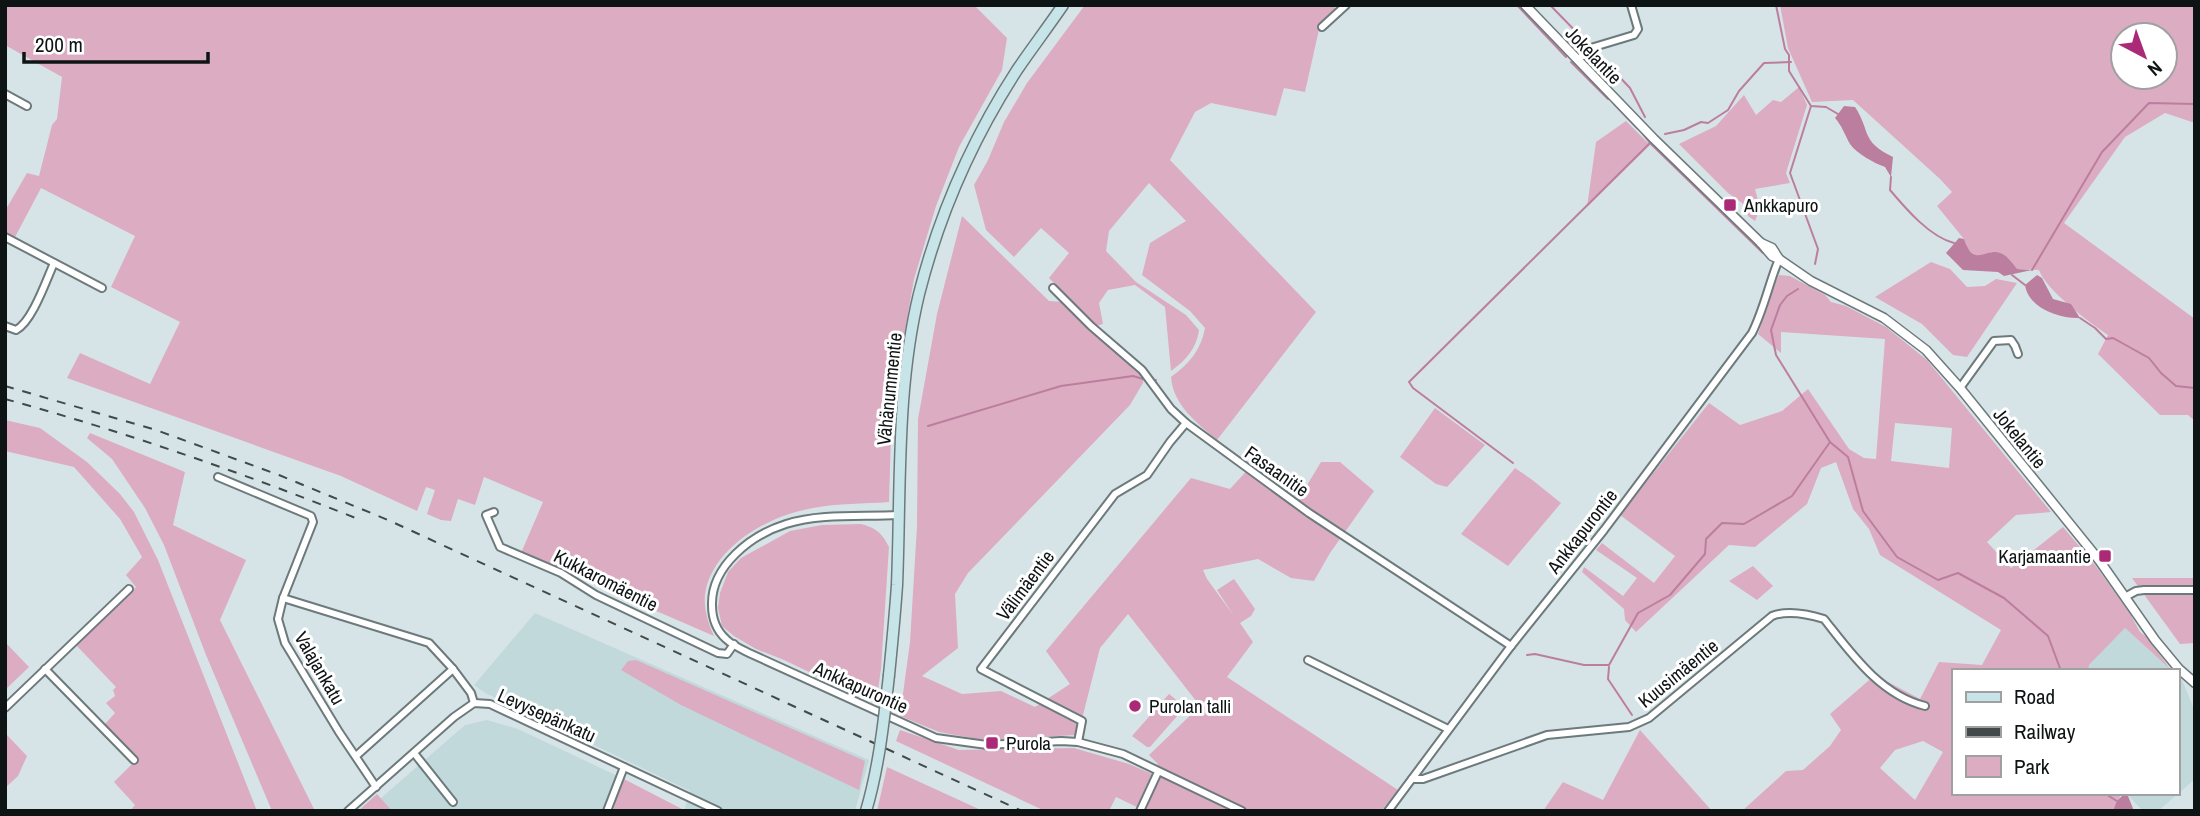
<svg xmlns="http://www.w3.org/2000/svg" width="2200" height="816" font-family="'Archivo Narrow',sans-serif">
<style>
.built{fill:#c2d9dc}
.green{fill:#dcacc3;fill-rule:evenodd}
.water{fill:#bc7e9e}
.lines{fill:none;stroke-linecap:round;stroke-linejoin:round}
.stream{stroke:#bc7e9e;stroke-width:2}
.minor-casing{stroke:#6d7a7c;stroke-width:10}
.tertiary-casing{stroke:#6d7a7c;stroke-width:11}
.secondary-casing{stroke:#6d7a7c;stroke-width:13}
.minor{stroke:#fff;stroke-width:6}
.tertiary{stroke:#fff;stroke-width:8}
.secondary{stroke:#c7e4e8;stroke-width:10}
.rail{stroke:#414949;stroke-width:2;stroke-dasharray:9 9;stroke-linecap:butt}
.secondary-bridge-casing{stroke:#6d7a7c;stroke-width:13;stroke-linecap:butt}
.secondary-bridge{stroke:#c7e4e8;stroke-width:10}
.poi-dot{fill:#aa2a78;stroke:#fff;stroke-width:2.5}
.labels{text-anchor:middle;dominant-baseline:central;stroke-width:6;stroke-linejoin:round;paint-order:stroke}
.street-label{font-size:19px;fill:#0e1313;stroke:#fff}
.poi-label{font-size:19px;fill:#0e1313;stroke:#fff;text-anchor:start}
</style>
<rect width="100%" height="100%" fill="#d7e4e7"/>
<g class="built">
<path d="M535,613L869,760L855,811H684L690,791L485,693L474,685Z"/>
<path d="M2125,628L2172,671H2088L2089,665Z"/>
<path d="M2177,675L2182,680L2195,711V779L2158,811H2143L2126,793H2177Z"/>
<path d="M487,720L518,729L622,778L613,811H366L465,725Z"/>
</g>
<g class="green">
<path d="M5,5H974L1007,38L1002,70L959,147L936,206L914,279L898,371L891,434L889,502C864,504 838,503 813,508C771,515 717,544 706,589C702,605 708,622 714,636L587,581L565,569L521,553L543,502L484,477L475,505L458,499L451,521L441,520L427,514L435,490L426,487L417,511L341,476L67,378L80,353L150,384L180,322L111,287L135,236L41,188L14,239L5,234V211L27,173L39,176L52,125L57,119L62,77L5,45Z"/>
<path d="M1085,5H1332L1337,10L1320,25L1305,92L1284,88L1276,116L1211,103L1195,112L1170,160L1316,312L1217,440C1197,423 1173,405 1171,377C1189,364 1201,350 1205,328L1190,311L1142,275L1150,243L1186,221L1149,183L1109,231L1106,251L1136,282L1186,315L1199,330C1197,348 1185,361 1171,371L1165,307L1135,285L1108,290L1099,303L1103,324L1096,326L1049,278L1069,253L1041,228L1014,257L986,230L974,185L988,160L1004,122L1027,83Z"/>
<path d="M1780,5H2195V123L2165,113L2125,137L2064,223L2195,319V421L2188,415H2160L2098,354L2108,335C2090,323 2046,290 2039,270L2016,269L1991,252L1981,256L1974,255L1967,248L1964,239L1937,206L1952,192L1940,179L1853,100L1812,102L1788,48ZM2123,35H2165V77H2123Z"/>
<path d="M1799,87L1807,105L1786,173L1790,183L1755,189L1760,208L1755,221L1748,216L1742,203L1728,193L1679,144L1716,126L1744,95L1756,115L1773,100L1781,102Z"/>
<path d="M1626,121L1650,145L1587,207L1596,142Z"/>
<path d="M962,216L1049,301L1064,302L1090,329L1144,376L1143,383L1130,405L968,573L955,594L958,648L922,676L962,694L1001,691L1035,707L1070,684L1046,651L1191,478L1230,489L1252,465L1298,500L1321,462H1340L1374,491L1330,553L1314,581L1291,578L1258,559L1203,570L1207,579L1234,616L1217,590L1234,579L1255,609L1251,616L1240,623L1253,642L1227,677L1398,790L1381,811H1141V809L1116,797L1109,811H1045L896,741L900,730L959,750L1074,748L1129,764L1152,774L1158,764L1149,755L1200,706L1128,614L1100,648L1083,715L1076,735L982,740L939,732L900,716L910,642L917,526L918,419L937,314Z"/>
<path d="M1931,262L1950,269L1967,287L1985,286L1996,279L2017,283L1967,357L1953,355L1922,324L1875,297Z"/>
<path d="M1779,275L1790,276L1825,295L1831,302L1846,306L1886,327L1927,360L2051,512L2016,515L1987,542L2011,568L2063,527L2095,565L2129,612L2140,632L2148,638L2170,669L2125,628L2089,665L2088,671H1953V793H2119L2120,797L2113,811H1742L1786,771L1803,770L1830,746L1841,730L1830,714L1875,675L1920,699L1939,662L1982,665L2001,630L1880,555L1869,529L1853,509L1836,462L1821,468L1807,504L1755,547L1729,545L1636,632L1625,620L1624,609L1582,572L1584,567L1623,596L1637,578L1596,550L1602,543L1654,583L1675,556L1620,515L1709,403L1740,425L1782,411L1808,389L1849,449L1864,458L1876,459L1885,339L1781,332V353L1758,334L1772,290ZM1895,423L1952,428L1949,468L1891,461ZM1923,741L1943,752L1915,800L1880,768L1895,750Z"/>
<path d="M1435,408L1485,445L1447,487L1436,484L1400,457Z"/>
<path d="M5,420L40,428L87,462L120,494L134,512L158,560L257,811H130L135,805L114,782L137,759L105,724L115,713L106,703L115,696L113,690L116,687L76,645L136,587L126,575L142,557L120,519L74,467L5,451Z"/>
<path d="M90,433L185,472L173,525L246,560L220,620L315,811H272L206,655L164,545L145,508L112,459L87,438Z"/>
<path d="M1515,468L1531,479L1561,503L1508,566L1461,534Z"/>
<path d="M861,524C876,528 882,533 889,547L881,669L876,704L784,660L756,649L734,636L722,626L718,608L720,593L728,572L741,558L790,531L822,525Z"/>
<path d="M1753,566L1773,586L1757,600L1729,581Z"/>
<path d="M2132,578H2195V643L2180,644Z"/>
<path d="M5,642L29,667L5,690Z"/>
<path d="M636,660L865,761L859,790L681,705L621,670L628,661Z"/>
<path d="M1169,694L1185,707L1150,747H1147L1132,736Z"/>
<path d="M1640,730L1712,811H1543L1563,782L1603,800Z"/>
<path d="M5,733L27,756L18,776L5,788Z"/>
<path d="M887,767L983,811H877Z"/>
<path d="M622,778L684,810V811H613Z"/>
<path d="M377,794L392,811H358Z"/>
</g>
<g class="water">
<path d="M1844,106L1855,107C1871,131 1860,141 1893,157L1891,177L1885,167C1874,163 1857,154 1850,144C1845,135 1842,126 1835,118Z"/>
<path d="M1959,238L1964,239C1974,269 1985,247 2000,253C2007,255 2012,263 2017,269L2032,270L2004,276L1998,272L1963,270L1946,253Z"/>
<path d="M2037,275L2042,278L2053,299L2071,304L2080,318C2060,319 2028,308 2025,285Z"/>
<path d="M2123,795L2128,796L2134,811H2113L2117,801Z"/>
</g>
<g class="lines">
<g class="stream">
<path d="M1517,5L1566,57"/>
<path d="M1550,5L1588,44"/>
<path d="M1776,5L1785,49L1789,55V71L1811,106L1826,107L1838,114"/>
<path d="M1595,51L1630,88L1645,117"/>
<path d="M1571,62L1608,99"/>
<path d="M1614,104L1637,128"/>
<path d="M1811,106L1790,173L1818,249L1815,264"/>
<path d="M1642,133L1650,143"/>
<path d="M1665,134L1684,130L1701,122L1708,123L1728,110L1739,91L1764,63L1791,62"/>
<path d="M1891,177L1890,190C1906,209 1930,237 1954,243"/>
<path d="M2032,270L2102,152L2149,103L2195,104"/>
<path d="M2012,275L2025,285"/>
<path d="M2080,318L2095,328L2106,339L2113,338L2149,358L2161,373L2176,386L2195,388"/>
<path d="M1155,380H1156"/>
<path d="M928,426L1061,386L1133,376L1143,379"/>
<path d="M1830,442L1848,457L1863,511L1897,557L1938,580L1958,573L2004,598L2048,636L2061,671"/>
<path d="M1513,463L1413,388L1409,382L1650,143L1763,253"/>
<path d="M1527,655L1535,654L1584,665H1609L1638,613L1670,595L1705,554L1706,539L1722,523L1744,524L1792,496L1830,442L1776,355L1771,330L1780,305L1787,296L1798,289"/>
<path d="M1609,667L1608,679L1632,715"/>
<path d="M2104,793L2117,801"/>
</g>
<defs>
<g id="minor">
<path d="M1322,27L1346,5"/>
<path d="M1577,60L1594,47L1634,35L1638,29L1631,5"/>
<path d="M5,94L27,106"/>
<path d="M5,237L102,288"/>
<path d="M1053,288L1091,326L1142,370L1171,409L1186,423L1309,513L1511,646"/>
<path d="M5,326L16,330C32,322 46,281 54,263"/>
<path d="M1960,388L1994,341L2011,340L2015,346L2018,354"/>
<path d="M218,477L311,516L313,522L283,598L278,619L285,643L339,732L376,787"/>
<path d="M494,512L486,515L500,547L561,573L596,595L718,653L727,654L734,644"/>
<path d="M898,515C862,517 821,513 786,524C751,535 711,566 712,605C712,618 716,630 726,639C732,645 741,649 749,653L936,738L987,745L1061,741L1078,742L1123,754L1242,811"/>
<path d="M2125,597L2136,591L2144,590H2195"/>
<path d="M283,598L429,643L453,669L471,693L474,703"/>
<path d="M1308,660L1448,729"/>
<path d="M45,669L134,760"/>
<path d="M5,708L129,589"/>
<path d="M1078,742L1082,721L981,669L1115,494L1147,475L1170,442L1186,423"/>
<path d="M414,753L453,802"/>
<path d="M356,756L453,669"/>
<path d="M1412,779H1423L1547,735L1629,727L1649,718L1772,616C1787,610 1808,614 1824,619C1851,653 1880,695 1925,706"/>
<path d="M348,811L454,717L474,703L490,704L718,811"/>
<path d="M607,811L624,767"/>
<path d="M1140,811L1158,772"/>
<path d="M1388,811L1511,646L1604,530L1752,333C1764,309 1769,283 1779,259"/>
</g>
<g id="tertiary">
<path d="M1525,5L1654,139L1761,243L1772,256L1779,259L1811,281L1884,318L1926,350L1960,388L2099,560L2155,640L2179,669L2195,683"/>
<path d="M1761,243L1772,248L1779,259"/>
</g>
<path id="secondary" d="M889,675C892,645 895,615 897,585C901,488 896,389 919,294C939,215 973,138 1017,70C1032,48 1048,27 1063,5"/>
</defs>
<use href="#minor" class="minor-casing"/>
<use href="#tertiary" class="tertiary-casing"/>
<use href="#secondary" class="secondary-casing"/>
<use href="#minor" class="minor"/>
<use href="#tertiary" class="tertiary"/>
<use href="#secondary" class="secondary"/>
<g class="rail">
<path d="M5,386L156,430L279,475L388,520L1022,811"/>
<path d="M5,399C125,432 243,473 358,519"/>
</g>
<defs>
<path id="secondary-bridge" d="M866,811C879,767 884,720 889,675"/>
</defs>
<use href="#secondary-bridge" class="secondary-bridge-casing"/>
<use href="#secondary-bridge" class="secondary-bridge"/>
</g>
<g class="poi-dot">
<rect x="1723" y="198" width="14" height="14" rx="3.5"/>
<rect x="2098" y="549" width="14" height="14" rx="3.5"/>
<circle cx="1135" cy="706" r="7"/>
<rect x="985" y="736" width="14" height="14" rx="3.5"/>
</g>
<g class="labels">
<g class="street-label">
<text transform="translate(1594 55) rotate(46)">Jokelantie</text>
<text transform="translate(889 389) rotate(-84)">Vähänummentie</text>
<text transform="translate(2020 438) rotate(51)">Jokelantie</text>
<text transform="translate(1277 471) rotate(35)">Fasaanitie</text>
<text transform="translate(1582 531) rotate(-52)">Ankkapurontie</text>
<text transform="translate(606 580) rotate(27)">Kukkaromäentie</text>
<text transform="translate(1025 585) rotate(-53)">Välimäentie</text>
<text transform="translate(320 668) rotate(60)">Valajankatu</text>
<text transform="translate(1678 673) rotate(-39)">Kuusimäentie</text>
<text transform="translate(861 687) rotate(24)">Ankkapurontie</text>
<text transform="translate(547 715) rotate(24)">Levysepänkatu</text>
</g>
<g class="poi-label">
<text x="1744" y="205">Ankkapuro</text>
<text x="2091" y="556" text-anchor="end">Karjamaantie</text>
<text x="1149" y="706">Purolan talli</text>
<text x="1006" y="743">Purola</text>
</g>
</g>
<rect width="2200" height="816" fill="none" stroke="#0e1313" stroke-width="14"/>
<rect x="1952" y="669" width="228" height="126" fill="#ffffff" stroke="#9fa1a1" stroke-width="2"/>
<rect x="1966" y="692" width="35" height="10" fill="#c7e4e8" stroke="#9fa1a1" stroke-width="2"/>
<text x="2014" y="704" font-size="21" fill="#0e1313">Road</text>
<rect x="1966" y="727" width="35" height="10" fill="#414949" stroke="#9fa1a1" stroke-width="2"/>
<text x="2014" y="739" font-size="21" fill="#0e1313">Railway</text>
<rect x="1966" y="756" width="35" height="21" fill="#dcacc3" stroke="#9fa1a1" stroke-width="2"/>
<text x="2014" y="774" font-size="21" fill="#0e1313">Park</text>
<g transform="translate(2144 56) rotate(139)"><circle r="33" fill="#ffffff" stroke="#9fa1a1" stroke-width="2"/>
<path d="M0-5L12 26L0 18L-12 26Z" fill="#aa2a78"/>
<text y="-10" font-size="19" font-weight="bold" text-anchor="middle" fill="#0e1313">N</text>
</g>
<path d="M24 52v10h184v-10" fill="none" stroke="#0e1313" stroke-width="3.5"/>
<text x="35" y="52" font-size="21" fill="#0e1313" stroke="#ffffff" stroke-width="5" paint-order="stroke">200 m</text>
</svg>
